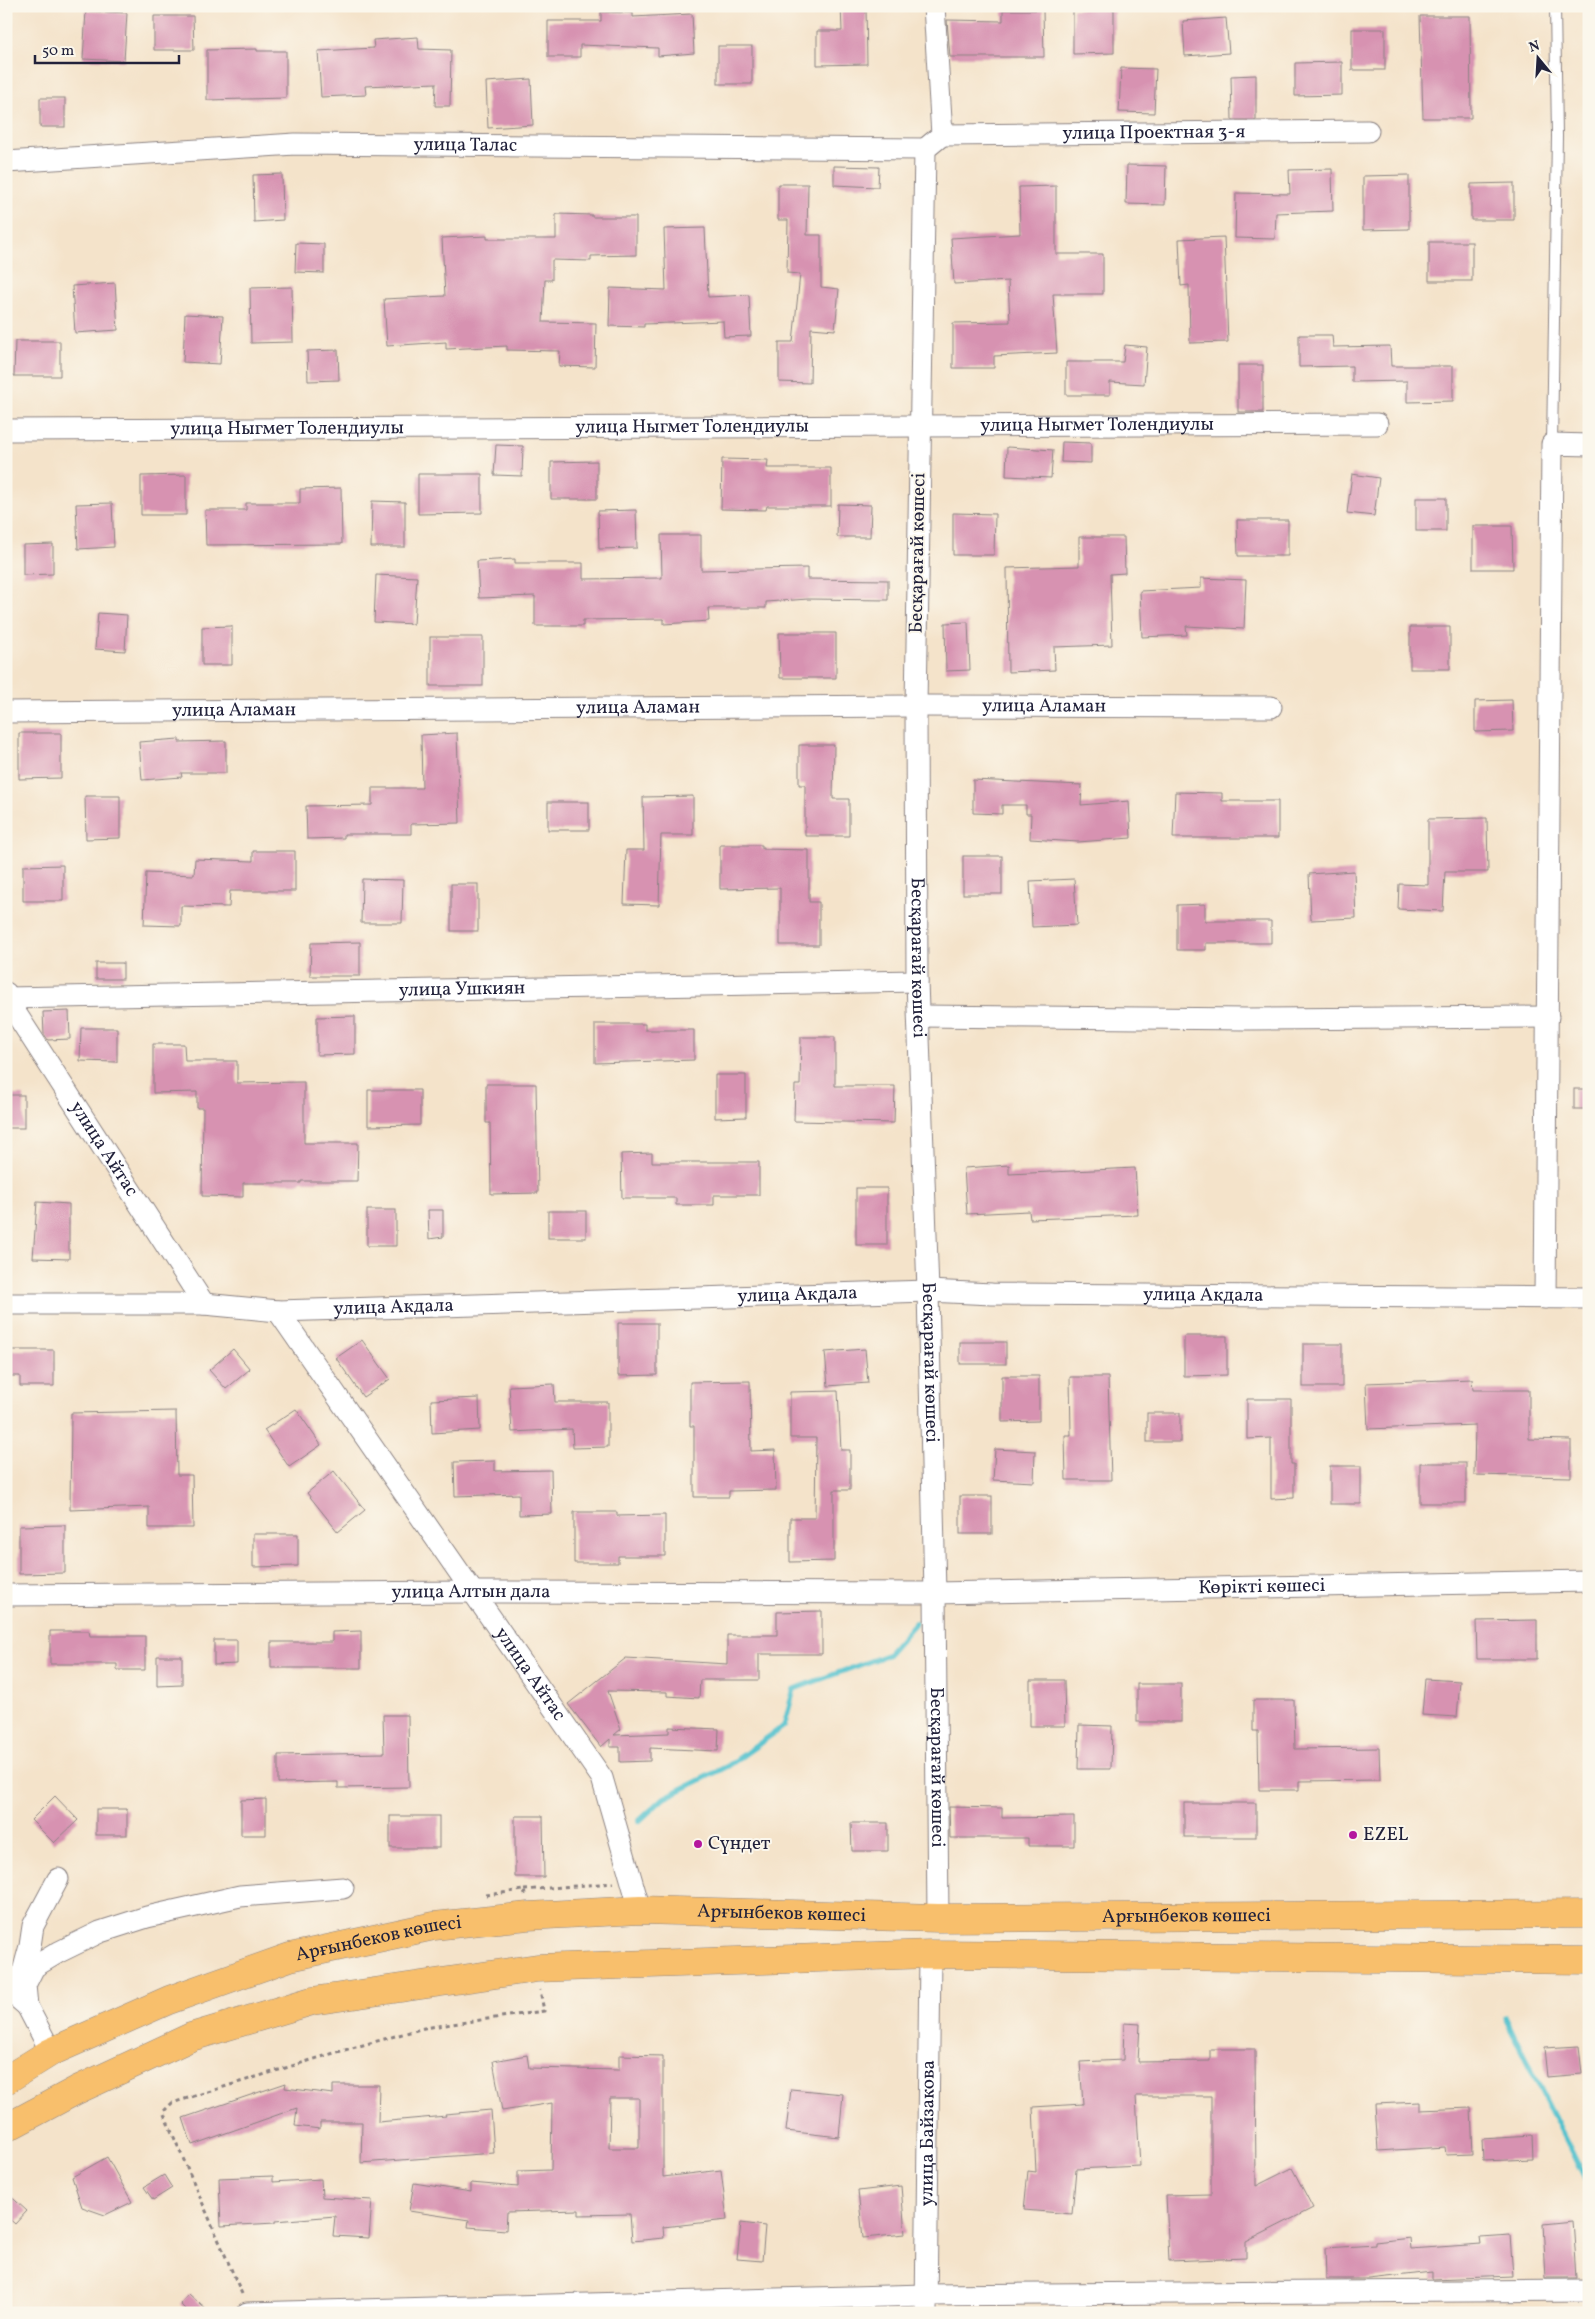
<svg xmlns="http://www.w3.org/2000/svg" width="1595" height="2319" font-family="Vollkorn,serif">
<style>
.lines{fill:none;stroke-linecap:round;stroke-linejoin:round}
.stream{stroke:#55c2ce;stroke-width:5.5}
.building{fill:#d792b1;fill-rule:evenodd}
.service-casing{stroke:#8b8282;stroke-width:12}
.minor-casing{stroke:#8b8282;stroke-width:23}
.primary-casing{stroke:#8b8282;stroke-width:29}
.path{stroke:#8b8282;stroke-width:3;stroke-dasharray:4 4;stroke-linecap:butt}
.service{stroke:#fff;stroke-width:10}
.minor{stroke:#fff;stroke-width:21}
.primary{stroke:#f8bf6c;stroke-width:28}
.poi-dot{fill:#b5179e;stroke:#fbf7ec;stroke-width:2}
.labels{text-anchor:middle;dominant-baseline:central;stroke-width:4;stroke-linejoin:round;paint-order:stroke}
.street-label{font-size:19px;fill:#22223b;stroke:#fbf7ec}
.poi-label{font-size:19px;fill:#22223b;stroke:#fbf7ec;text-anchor:start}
</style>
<rect width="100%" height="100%" fill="#fbf7ec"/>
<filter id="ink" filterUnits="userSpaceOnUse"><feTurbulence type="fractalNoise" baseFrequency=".02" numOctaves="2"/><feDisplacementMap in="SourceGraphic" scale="10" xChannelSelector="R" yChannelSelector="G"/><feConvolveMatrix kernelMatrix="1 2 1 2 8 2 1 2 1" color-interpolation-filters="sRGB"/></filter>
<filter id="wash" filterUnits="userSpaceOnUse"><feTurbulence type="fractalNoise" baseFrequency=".0096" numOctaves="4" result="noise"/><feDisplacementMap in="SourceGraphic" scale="20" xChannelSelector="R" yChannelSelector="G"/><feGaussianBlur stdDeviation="1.12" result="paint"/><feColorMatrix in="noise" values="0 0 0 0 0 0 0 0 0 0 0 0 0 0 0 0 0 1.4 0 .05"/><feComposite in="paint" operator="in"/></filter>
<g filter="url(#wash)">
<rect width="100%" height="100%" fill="#f4e3ca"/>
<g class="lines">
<g class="stream">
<path d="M639,1821L664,1798L728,1766L784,1726L794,1689L887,1655L915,1623"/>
<path d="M1505,2017L1589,2187"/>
</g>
</g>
<g id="blocks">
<g class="building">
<path d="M841,6H866L867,64L817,65V31H842Z"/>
<path d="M1073,9H1114V53L1073,54Z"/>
<path d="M1003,10H1043L1044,57H950L947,20L1003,21Z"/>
<path d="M86,11L127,13L124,61L83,59Z"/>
<path d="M601,12L633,13V17L692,14L694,53L658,56V48L580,45V57H548V21H601Z"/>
<path d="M154,16H193L194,50H154Z"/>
<path d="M1420,16H1470L1471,118H1423Z"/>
<path d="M1226,18L1229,53L1185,56L1183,21Z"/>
<rect x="1352" y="29" width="33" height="41"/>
<path d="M418,37L419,49L451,50L450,106H435L436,83L365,86L366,95L321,97L318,51L374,48L373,40Z"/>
<rect x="718" y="46" width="34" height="38"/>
<path d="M257,49V51H286V98L207,100V50Z"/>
<path d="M1342,62V95L1295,96V63Z"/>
<path d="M1121,68L1156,69L1154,113L1119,112Z"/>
<path d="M1256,75V120H1232L1231,76Z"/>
<path d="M531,79L533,125L488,128L486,82Z"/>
<rect x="40" y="98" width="25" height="29"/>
<path d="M1127,165L1166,166L1165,205L1126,204Z"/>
<path d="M834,166L879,167L878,187L834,185Z"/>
<path d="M1332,169L1333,211L1276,213L1275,239L1235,238L1236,193L1290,194L1289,170Z"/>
<path d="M282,174L283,220L254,222L253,175Z"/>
<path d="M1409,175V229L1363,230V176Z"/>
<path d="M1514,183V220H1471V184Z"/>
<path d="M778,184H808L807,235H821V287L839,289L835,330L811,328L810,383L779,382V342H793L800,274L787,273L788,220H778Z"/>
<path d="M1056,186V254H1103V294H1053L1057,353L994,356V368H953V323L1010,322L1008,281L954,284L951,238L1020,234L1019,187Z"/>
<path d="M556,214L592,215V217H636V255L591,256V261L552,260V280H545L543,322L596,323L595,367L559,366L560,351L507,350V346L446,349V342L387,346L384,299L445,296L442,238L487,236V239H556Z"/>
<path d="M705,228L708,297L749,295L751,336L724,337L723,321L644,324V327L609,326L610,288L666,290L664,229Z"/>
<path d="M1224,237L1228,342L1190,343L1189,285L1181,286L1179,239Z"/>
<rect x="1429" y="242" width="43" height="39"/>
<path d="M296,243L324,244V273L295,272Z"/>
<path d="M115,283L118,330L75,333L72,286Z"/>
<path d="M292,287L293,342L251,343L250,288Z"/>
<path d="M185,314L223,316L220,364L183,362Z"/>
<path d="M1299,335H1332L1333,347L1390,346L1391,366H1453V401L1407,402V381L1352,382V366L1299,367Z"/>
<path d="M15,341H60V376H14Z"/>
<path d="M1125,345L1147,347L1144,384L1110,382V395H1066V362H1123Z"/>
<path d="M338,350L339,380L308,381L307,351Z"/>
<rect x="1238" y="365" width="25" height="47"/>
<path d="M1062,442L1091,443V463L1061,462Z"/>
<path d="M496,445L523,446L522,476L494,475Z"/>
<path d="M1007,447L1053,450L1051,478L1006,476Z"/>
<path d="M722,459L768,460L767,468H831V506H767L766,510L721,509Z"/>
<path d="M597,461V499H551V462Z"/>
<path d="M418,474H482V513L418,514Z"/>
<path d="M1352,474L1379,478L1374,516L1347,513Z"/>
<path d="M186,475V515H141V476Z"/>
<path d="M341,488L342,544L206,545L205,510H246V503H300V489Z"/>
<rect x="1416" y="498" width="30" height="33"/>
<path d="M372,501L405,502V547H371Z"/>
<path d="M112,503L114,547L78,549L76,504Z"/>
<path d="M838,504L871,505L870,537H837Z"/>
<path d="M636,510L637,548L599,549L598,511Z"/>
<path d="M953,513L995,514L994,555H953Z"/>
<path d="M1237,520H1288V556H1238Z"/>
<path d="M1473,526H1512L1513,569H1473Z"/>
<path d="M661,535H701V570L807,568V579L888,580V600L808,599L766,602V608H708L709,621L664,624V619L583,620V626H535V596L479,598L477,561L515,559V563H583V579L662,578Z"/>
<path d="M1079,537H1124L1125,573L1110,574L1112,645L1054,647L1055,670L1008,672L1007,568L1079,566Z"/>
<path d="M53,544V574L23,575V545Z"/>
<path d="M376,575L417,577L414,624L374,622Z"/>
<path d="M1201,578L1246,580L1244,629L1186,626L1187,635L1142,637L1140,591L1201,588Z"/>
<path d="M98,613L127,615L125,651L95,649Z"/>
<path d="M968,622L970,670L946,671L945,623Z"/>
<path d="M232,626V665H202V627Z"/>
<rect x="1410" y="627" width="40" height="42"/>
<path d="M779,633H836V678H780Z"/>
<rect x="430" y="637" width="53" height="49"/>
<path d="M1512,700L1513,731L1475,732V701Z"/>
<path d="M19,733H61V778L19,779Z"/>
<path d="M457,733L460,823L411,824V834H344V838L307,839L306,806L372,805V788H422L421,735Z"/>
<path d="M179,739V742L226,741V773H181L182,777L142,780L139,742Z"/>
<path d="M799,745H834L833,799H849V836H805V785H799Z"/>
<path d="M973,780L1082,785L1081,805L1129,801L1131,838L1078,842L1030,839L1031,814H1026V805H1002V814L973,813Z"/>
<path d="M1175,792L1222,793V801H1278V838H1173Z"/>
<path d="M85,796H120V838L86,839Z"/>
<path d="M693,796V835H661L659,905L624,904L626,850H644L643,797Z"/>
<rect x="548" y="802" width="41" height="28"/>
<path d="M1487,818L1488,872H1445L1443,911L1398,909L1399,884L1428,885V819Z"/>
<path d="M720,845H762V849L809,850V902H819V945H780V888L720,889Z"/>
<path d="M253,851H295V891H230L229,907L181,906V926L144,925L146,873L194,875L195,859L253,861Z"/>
<rect x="963" y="856" width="39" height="38"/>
<path d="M63,865V901H23V866Z"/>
<path d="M1354,871L1356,918L1311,920L1309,874Z"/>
<path d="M362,879L403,880L402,923H361Z"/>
<path d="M1074,879L1077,925L1032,927L1030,881Z"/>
<rect x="451" y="884" width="27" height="47"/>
<path d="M1205,904V921H1271V943H1206V950H1177V905Z"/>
<path d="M360,942V976H310L311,943Z"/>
<rect x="96" y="963" width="27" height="16"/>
<path d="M69,1011L70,1039L48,1040L44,1034L43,1012Z"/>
<path d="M355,1016V1054L317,1055V1017Z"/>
<path d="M595,1024H645V1030H694V1060L595,1063Z"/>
<path d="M81,1028H117V1062L80,1061Z"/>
<path d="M801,1037H835V1086H895L894,1123L794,1121L795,1085H800Z"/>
<path d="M153,1044H184L185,1061H237V1083L304,1082V1143H358L357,1181H301V1183H243V1197L202,1196L203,1108H197V1092L153,1093Z"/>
<path d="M715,1075H746V1117L715,1118Z"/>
<path d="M486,1084H536L538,1193L491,1194L490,1123H486Z"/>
<rect x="1574" y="1089" width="15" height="20"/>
<path d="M368,1090H420V1125L368,1126Z"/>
<rect x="6" y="1095" width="18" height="33"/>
<path d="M652,1153V1162H759V1195H714V1205H676V1198H622L621,1154Z"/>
<path d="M1009,1165V1174L1135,1168L1138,1215L1030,1219L1029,1211L967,1214L964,1168Z"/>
<rect x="856" y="1188" width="31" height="57"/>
<path d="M37,1202L69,1204V1259L33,1258Z"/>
<rect x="367" y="1210" width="29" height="36"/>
<path d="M428,1210H443V1237L429,1239Z"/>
<rect x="548" y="1211" width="38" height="27"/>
<path d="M618,1323H657V1375L618,1376Z"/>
<path d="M1184,1336H1227V1375L1184,1376Z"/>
<path d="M362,1340L390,1379L363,1397L336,1358Z"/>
<rect x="960" y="1342" width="46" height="22"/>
<rect x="1303" y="1344" width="39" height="43"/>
<path d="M233,1349L250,1369L226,1389L209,1370Z"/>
<path d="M865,1349L868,1383L828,1386L825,1352Z"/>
<path d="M6,1350H54V1386H20V1376H6Z"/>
<path d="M1002,1376H1039V1421L1002,1422Z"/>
<path d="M1070,1377H1108L1111,1480H1066L1065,1435H1071Z"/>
<path d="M1472,1379L1473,1390H1529V1439L1571,1440V1477L1474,1475L1475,1425L1368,1429L1366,1383Z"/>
<path d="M750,1381L751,1451L775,1450L776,1490L729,1491V1497H694V1426H690V1382Z"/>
<path d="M554,1384L555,1402H608V1447L573,1448L572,1429L512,1432L509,1386Z"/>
<path d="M838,1391L841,1450H850V1490H834V1561L790,1562V1518H815L816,1438H790V1392Z"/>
<path d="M479,1398L480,1430L432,1433L431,1400Z"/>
<path d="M1247,1399H1291V1464H1294V1498L1271,1499V1438L1247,1439Z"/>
<path d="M296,1409L321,1445L289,1467L264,1430Z"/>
<path d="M176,1411L177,1475H192L193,1528H149V1507L70,1510L71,1413Z"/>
<rect x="1147" y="1413" width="33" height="29"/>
<path d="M995,1449L1035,1451L1034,1482L993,1480Z"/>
<path d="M495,1461V1471L551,1470L552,1514L519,1515V1494L455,1496L454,1462Z"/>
<rect x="1420" y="1463" width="46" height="40"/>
<rect x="1330" y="1466" width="31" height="38"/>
<path d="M334,1471L365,1510L338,1532L307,1493Z"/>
<rect x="960" y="1496" width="32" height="38"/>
<path d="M574,1512H617V1516L665,1515V1556H618V1563H574Z"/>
<path d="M65,1525V1573L19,1574V1526Z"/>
<path d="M253,1534H298V1566L253,1567Z"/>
<path d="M822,1611V1654H759V1680H700L699,1698L667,1696V1692L608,1691L621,1729L614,1735L669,1733V1727L719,1729L718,1751L650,1748V1761L620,1762V1747H610V1739L601,1747L568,1704L626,1658L727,1664V1635H777V1612Z"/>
<path d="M1537,1620V1659H1477L1476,1621Z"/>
<path d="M50,1631H89L90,1636H145V1670H117V1664H50Z"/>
<path d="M361,1631V1668H271V1642H332V1632Z"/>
<path d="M214,1640H237V1664L214,1665Z"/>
<path d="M157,1656H182V1685L157,1686Z"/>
<path d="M1425,1679L1460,1681L1457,1717L1422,1715Z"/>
<path d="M1030,1680H1064L1065,1726H1030Z"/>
<rect x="1137" y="1684" width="44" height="38"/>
<path d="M1253,1700H1294L1295,1749L1379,1748L1380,1780L1299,1781V1790H1259L1258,1731H1253Z"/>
<path d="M383,1715H408L409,1787L338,1788V1782L278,1783V1755L384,1753Z"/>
<path d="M1079,1725L1112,1726L1111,1769H1078Z"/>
<path d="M55,1796L78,1820L54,1843L31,1820Z"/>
<path d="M266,1799V1835H241V1800Z"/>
<rect x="1184" y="1803" width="72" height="34"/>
<path d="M949,1807L1002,1808V1818L1074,1817V1846H1028V1838H950Z"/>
<rect x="96" y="1809" width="31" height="26"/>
<rect x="390" y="1816" width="49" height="32"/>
<path d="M515,1816H543L544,1877H515Z"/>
<path d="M851,1823H888V1851H852Z"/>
<path d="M1124,2023L1140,2024L1138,2062L1210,2061V2049H1255L1256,2186L1292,2168L1313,2208L1246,2242V2258L1169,2261L1166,2195L1211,2194V2096H1136L1140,2166L1076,2169L1072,2214L1024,2210L1028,2171L1036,2172L1033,2107L1083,2104L1080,2062L1123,2060Z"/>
<path d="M1579,2046L1582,2074L1547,2077L1544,2048Z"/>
<path d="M527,2055L529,2068L619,2070V2055L663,2056V2177L721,2170L727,2220L663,2227L664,2238L632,2241L630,2214L579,2215V2210L507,2212L506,2230L468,2227L469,2220L409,2211L414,2183L471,2192V2183L518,2187V2171L551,2170L552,2103L502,2111L493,2061ZM610,2098H639V2148H609Z"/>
<path d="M286,2083L285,2088L333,2094V2085H379L378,2122L446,2116L445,2114L491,2110L494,2153L361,2163L362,2122H320V2129L295,2126L297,2108L192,2145L183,2118Z"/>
<path d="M791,2089L843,2094L839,2137L786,2131Z"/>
<path d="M1420,2102V2110L1471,2108L1473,2154L1446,2155L1445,2147L1378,2151L1375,2104Z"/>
<path d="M1532,2136L1533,2159L1483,2161L1482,2139Z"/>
<path d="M107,2157L132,2202L105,2215L82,2207L72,2177Z"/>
<path d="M164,2175L172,2188L153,2200L144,2187Z"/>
<path d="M273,2176V2182L321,2179L322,2197L372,2200L369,2238L333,2236L335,2216L275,2221V2223L221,2226L219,2178Z"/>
<path d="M901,2186L905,2234L863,2238L858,2191Z"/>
<path d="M6,2192L27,2211L15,2224L6,2216Z"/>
<path d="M1573,2221L1577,2278H1546L1543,2224Z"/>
<path d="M741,2223L765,2226L762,2261L737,2259Z"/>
<path d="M1510,2235L1513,2276L1432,2279V2272L1369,2279H1326L1325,2248L1375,2245V2242L1410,2238L1411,2249L1481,2244L1480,2237Z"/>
<path d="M189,2294L210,2313H189L180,2304Z"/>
</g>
</g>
</g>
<g filter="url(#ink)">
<use href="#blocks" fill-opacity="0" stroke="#8b8282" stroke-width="1"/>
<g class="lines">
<defs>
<path id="service" d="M1552,444L1557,136L1555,6"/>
<g id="minor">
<path id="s1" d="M934,6L942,135L925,149L916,706L917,981L928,1291L935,1593L938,1918"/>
<path id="s2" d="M942,135L1368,131"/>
<path id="s3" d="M6,162L295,144L925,149"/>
<path id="s4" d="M6,430L1377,424"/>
<path id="s5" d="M6,712L916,706L1271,707"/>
<path id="s6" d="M6,993V998L204,1304"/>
<path id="s7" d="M6,998L917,981"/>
<path d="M919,1016L1247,1019L1548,1017"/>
<path d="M1545,1298L1552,444L1589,445"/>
<path id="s8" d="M6,1304H204L278,1311L928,1291L992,1294L1589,1298"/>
<path id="s9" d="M278,1311L602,1778L640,1910"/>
<path id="s10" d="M6,1595L473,1592L935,1593L1589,1581"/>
<path d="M21,1979L30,1946L33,1926L58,1879"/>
<path d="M6,1988L27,2006"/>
<path d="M51,2052L27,2006L25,1985L34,1967L59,1952L100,1932L147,1917L240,1896L343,1888"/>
<path d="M247,2313L926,2295L1589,2290"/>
<path id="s11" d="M926,2313L930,1954"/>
</g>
<g id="primary">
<path id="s12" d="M6,2080L51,2052L169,2000L290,1957L434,1926L528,1916L640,1910L938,1918L1589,1914"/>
<path d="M6,2128L77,2090L191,2037L312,2001L537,1968L930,1954L1589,1960"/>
</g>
</defs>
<use href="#service" class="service-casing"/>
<use href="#minor" class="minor-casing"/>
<use href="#primary" class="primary-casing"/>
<g class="path">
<path d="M524,1890L613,1883"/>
<path d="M486,1895L524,1890L525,1895"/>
<path d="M242,2294L163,2112L172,2103L334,2053L424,2028L544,2011L540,1990"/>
</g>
<use href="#service" class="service"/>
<use href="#minor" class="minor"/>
<use href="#primary" class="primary"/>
</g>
</g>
<g class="poi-dot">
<circle cx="1353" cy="1835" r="5"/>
<circle cx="698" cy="1844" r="5"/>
</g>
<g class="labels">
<g class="street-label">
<text stroke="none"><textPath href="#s2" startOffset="212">улица Проектная 3-я</textPath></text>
<text stroke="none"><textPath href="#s3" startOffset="460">улица Талас</textPath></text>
<text stroke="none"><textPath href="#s4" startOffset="1091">улица Ныгмет Толендиулы</textPath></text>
<text stroke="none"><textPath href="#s4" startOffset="686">улица Ныгмет Толендиулы</textPath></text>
<text stroke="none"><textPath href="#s4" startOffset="281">улица Ныгмет Толендиулы</textPath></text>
<text transform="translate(918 553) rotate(-89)">Бесқарағай көшесі</text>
<text stroke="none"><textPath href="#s5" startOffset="1038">улица Аламан</textPath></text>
<text stroke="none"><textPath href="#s5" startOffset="632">улица Аламан</textPath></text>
<text stroke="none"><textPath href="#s5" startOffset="228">улица Аламан</textPath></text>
<text stroke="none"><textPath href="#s1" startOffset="960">Бесқарағай көшесі</textPath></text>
<text stroke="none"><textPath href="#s7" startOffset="456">улица Ушкиян</textPath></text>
<text stroke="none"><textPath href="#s6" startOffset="185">улица Айтас</textPath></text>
<text stroke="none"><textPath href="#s8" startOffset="792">улица Акдала</textPath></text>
<text stroke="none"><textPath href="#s8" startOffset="1198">улица Акдала</textPath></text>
<text stroke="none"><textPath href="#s8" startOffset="388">улица Акдала</textPath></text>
<text stroke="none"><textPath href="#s1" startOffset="1365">Бесқарағай көшесі</textPath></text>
<text stroke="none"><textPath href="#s10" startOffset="1256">Көрікті көшесі</textPath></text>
<text stroke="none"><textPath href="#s10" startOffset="465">улица Алтын дала</textPath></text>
<text stroke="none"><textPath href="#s9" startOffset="442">улица Айтас</textPath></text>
<text stroke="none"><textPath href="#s1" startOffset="1770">Бесқарағай көшесі</textPath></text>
<text stroke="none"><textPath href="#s12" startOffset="806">Арғынбеков көшесі</textPath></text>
<text stroke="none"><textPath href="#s12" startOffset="1211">Арғынбеков көшесі</textPath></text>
<text stroke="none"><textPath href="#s12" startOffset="401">Арғынбеков көшесі</textPath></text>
<text stroke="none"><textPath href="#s11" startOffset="180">улица Байзакова</textPath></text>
</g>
<g class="poi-label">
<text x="1363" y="1835">EZEL</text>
<text x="708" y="1844">Сүндет</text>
</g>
</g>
<rect width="1595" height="2319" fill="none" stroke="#fbf7ec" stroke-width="25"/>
<g transform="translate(1538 58) rotate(342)" stroke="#fbf7ec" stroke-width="4" paint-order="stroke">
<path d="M0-4L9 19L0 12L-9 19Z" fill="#22223b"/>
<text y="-8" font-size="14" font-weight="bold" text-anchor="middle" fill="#22223b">N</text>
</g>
<path d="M35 55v8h144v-8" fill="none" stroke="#22223b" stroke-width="2.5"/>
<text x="42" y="55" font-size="15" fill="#22223b" stroke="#fbf7ec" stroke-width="4" paint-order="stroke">50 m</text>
</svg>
